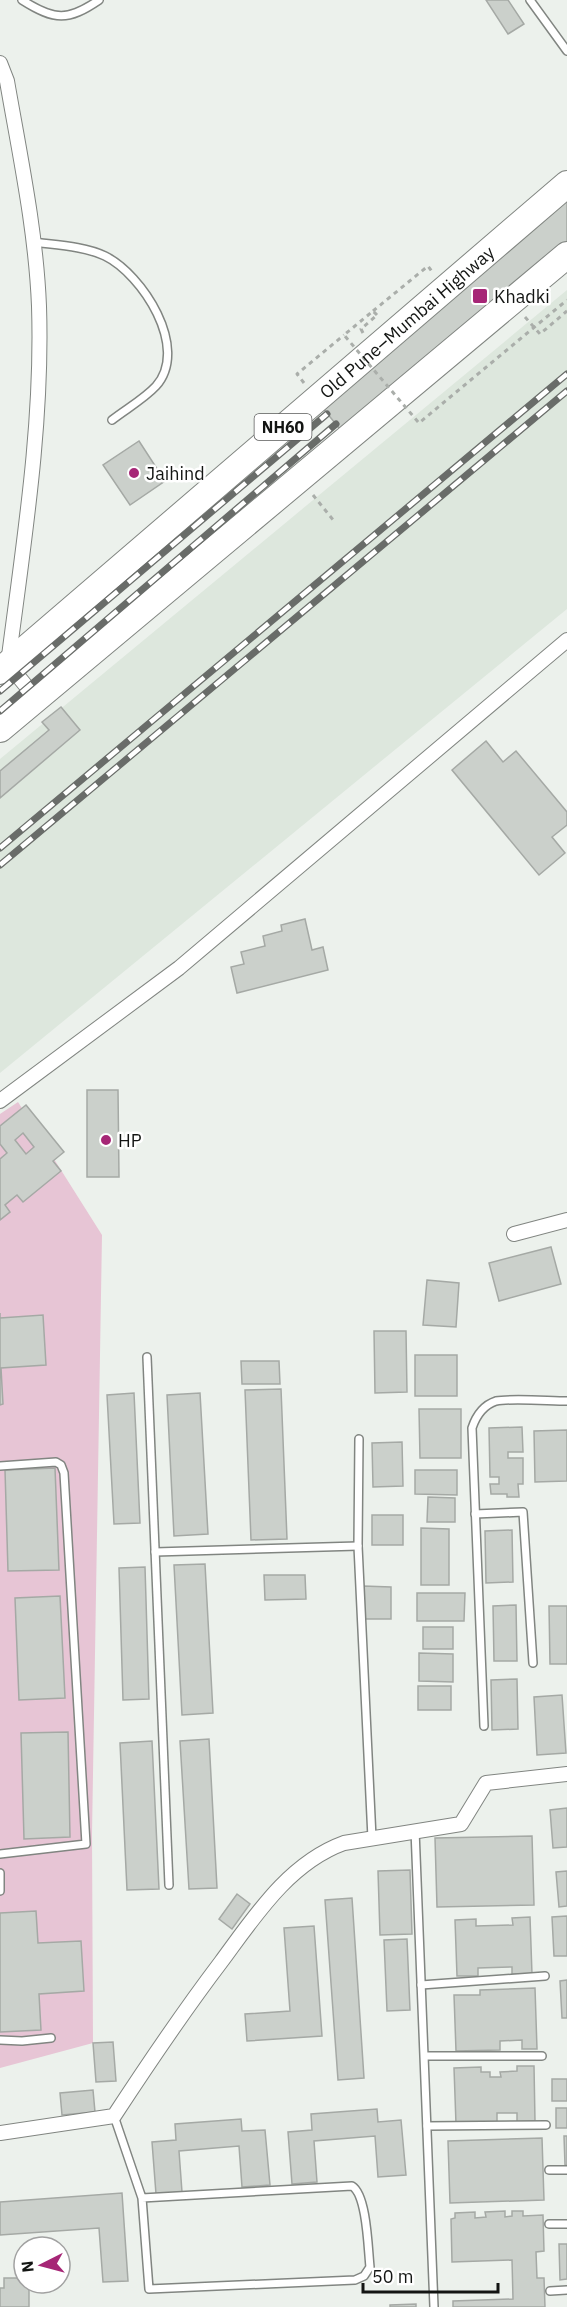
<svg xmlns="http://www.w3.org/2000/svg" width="567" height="2307" font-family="'IBM Plex Sans',sans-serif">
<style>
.built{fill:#dde7dd}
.green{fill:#e7c5d5}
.building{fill:#cbd0cb;stroke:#a5a9a5;stroke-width:1.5;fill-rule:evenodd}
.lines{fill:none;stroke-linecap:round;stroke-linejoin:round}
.lane-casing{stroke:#818581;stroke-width:10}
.street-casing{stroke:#818581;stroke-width:16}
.highway-casing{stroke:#818581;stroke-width:28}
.path{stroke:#aaaeaa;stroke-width:3;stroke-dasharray:4.5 4.5;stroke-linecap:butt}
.lane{stroke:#fff;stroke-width:7}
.street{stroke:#fff;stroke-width:14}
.highway{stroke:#fff;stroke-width:26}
.rail-casing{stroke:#696c69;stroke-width:7}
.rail{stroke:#fff;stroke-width:4.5;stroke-dasharray:14;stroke-linecap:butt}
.path-bridge{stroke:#aaaeaa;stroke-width:3;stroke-dasharray:4.5 4.5;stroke-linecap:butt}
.poi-dot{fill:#a62676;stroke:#fff;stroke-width:2}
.labels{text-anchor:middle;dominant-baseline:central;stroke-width:5;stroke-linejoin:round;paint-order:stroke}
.shield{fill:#fff;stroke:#5a5b5a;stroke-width:1.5}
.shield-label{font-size:16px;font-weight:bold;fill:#131513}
.poi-label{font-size:18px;fill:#131513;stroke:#fff;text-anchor:start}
.street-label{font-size:18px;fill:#131513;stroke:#fff}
</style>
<rect width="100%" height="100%" fill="#ecf1ec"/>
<path class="built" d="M567,290V609L0,1073V759Z"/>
<path class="green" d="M18,1102L102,1235L92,1834L93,2043L0,2068V1114Z"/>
<g class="building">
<path d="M486,0H508L524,24L508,34Z"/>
<path d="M567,188V256L347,438L314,397Z"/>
<path d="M139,441L165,481L130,505L103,465Z"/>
<path d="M61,707L80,730L0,798V771L49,730L42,722Z"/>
<path d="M486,741L503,762L516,751L567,812V825L552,837L565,853L539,875L452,770Z"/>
<path d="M305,919L312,950L323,947L328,970L237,993L231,967L244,964L241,952L265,946L263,936L282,931L281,925Z"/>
<path d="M87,1090H118L119,1177H87Z"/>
<path d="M26,1105L64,1152L53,1161L61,1171L23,1202L17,1195L5,1205L10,1212L0,1220V1159L7,1153L0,1144V1126ZM23,1133L34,1147L26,1154L15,1140Z"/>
<path d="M551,1247L561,1284L499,1301L489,1263Z"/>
<path d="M427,1280L459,1283L456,1327L423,1325Z"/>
<path d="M0,1313V1318L43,1315L46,1365L1,1368L3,1404L0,1405Z"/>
<path d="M374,1331H406L407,1392L375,1393Z"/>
<rect x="415" y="1355" width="42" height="41"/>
<path d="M241,1361H279L280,1384H242Z"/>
<path d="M281,1389L287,1539L251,1540L245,1390Z"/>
<path d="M134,1393L140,1523L114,1524L107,1395Z"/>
<path d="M200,1393L208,1534L174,1536L167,1395Z"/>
<path d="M419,1409H461V1458H420Z"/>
<path d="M522,1427L523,1452H508V1458H523V1484H518L519,1497H507V1494H491L490,1484H499V1477H490L489,1428Z"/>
<path d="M567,1430V1481L535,1482L534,1431Z"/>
<path d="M402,1442L403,1486L373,1487L372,1443Z"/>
<path d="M55,1468L59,1570L8,1571L5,1470Z"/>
<path d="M415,1470H457V1495L415,1494Z"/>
<path d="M428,1497L455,1498V1522H427Z"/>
<rect x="372" y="1515" width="31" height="30"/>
<path d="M421,1528L449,1529V1585H421Z"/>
<path d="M512,1530L513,1582L486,1583L485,1531Z"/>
<path d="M205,1564L213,1713L182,1715L174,1565Z"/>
<path d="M145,1567L149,1699L123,1700L119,1568Z"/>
<path d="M264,1575H305L306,1599L265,1600Z"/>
<path d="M363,1586L391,1587V1619H363Z"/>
<path d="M417,1593H465L464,1621H417Z"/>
<path d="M60,1596L65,1698L19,1700L15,1598Z"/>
<path d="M516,1605L517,1661H494L493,1606Z"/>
<path d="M549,1606H567V1664H550Z"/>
<rect x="423" y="1627" width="30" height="22"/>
<path d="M419,1653L453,1654V1682L419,1681Z"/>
<path d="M517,1679L518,1729L492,1730L491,1680Z"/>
<rect x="418" y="1686" width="33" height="24"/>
<path d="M562,1695L566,1753L537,1755L534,1697Z"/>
<path d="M68,1732L70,1837L24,1839L21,1733Z"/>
<path d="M209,1739L217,1888L189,1889L180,1741Z"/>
<path d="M152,1741L159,1889L127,1890L120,1743Z"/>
<path d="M567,1808V1847L553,1848L550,1810Z"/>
<path d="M532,1836L534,1905L437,1907L435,1838Z"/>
<path d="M410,1870L412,1934L380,1935L378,1871Z"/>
<path d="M567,1871V1906L559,1907L556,1872Z"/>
<path d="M237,1894L250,1904L232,1929L219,1919Z"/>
<path d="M352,1898L364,2078L338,2080L325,1900Z"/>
<path d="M36,1911L38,1943L81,1941L84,1991L39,1994L41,2030L0,2032V1913Z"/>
<path d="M567,1916V1956H554L552,1917Z"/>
<path d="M530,1917L532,1974H512V1967L478,1968V1976H457L455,1920L476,1919V1926L513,1925L512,1918Z"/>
<path d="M314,1926L322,2036L247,2041L245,2014L290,2011L284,1928Z"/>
<path d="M407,1939L410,2010L387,2011L384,1940Z"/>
<path d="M567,1980V2018H562L560,1981Z"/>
<path d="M535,1988L537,2049H522V2040L500,2041V2050L456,2051L454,1995H480V1990Z"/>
<path d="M113,2042L116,2081L96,2082L93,2043Z"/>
<path d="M517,2066H534L535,2121L517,2122V2113H497V2123L456,2124L454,2068L481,2067V2072H490V2077H501L500,2072L517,2071Z"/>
<rect x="552" y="2079" width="15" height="22"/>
<path d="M93,2090L95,2112L62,2115L60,2093Z"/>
<rect x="556" y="2108" width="11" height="20"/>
<path d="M377,2109L378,2122L401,2120L406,2175L378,2177L375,2136L314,2141L317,2182L292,2184L288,2132L312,2130L311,2114Z"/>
<path d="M241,2119L242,2131L265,2130L270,2185L242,2187L239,2146L179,2151L182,2192L156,2194L152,2142L176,2140L175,2124Z"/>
<path d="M564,2136H567V2165H565Z"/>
<path d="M542,2138L544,2200L450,2203L448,2141Z"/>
<path d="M122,2193L128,2281L103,2282L99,2228L0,2235V2202Z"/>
<path d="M505,2211V2217L512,2216V2211H523V2216L543,2215L544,2251L536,2252L537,2278H544L545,2307H453V2301L513,2299L512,2260L452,2262L451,2219L455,2218V2213L475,2212V2218L486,2217L485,2212Z"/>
<path d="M559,2244H567V2279L560,2280Z"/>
<path d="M4,2278H24V2283H29V2307H0V2288H4Z"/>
<path d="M416,2304V2307H390V2305Z"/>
</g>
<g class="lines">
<defs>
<g id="lane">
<path d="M22,0C55,21 68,21 99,0"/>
<path d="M530,0L567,51"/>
<path d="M33,242C55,245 84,246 105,256C142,274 190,348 156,386C144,399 126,409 112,420"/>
<path d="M147,1357L169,1885"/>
<path d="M359,1439L358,1546L372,1838"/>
<path d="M0,1466L56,1462L61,1465L64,1473L86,1844L0,1854"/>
<path d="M475,1514L523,1512L533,1663"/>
<path d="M155,1552L358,1546"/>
<path d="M484,1726L472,1428C476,1416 484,1405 496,1401C511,1398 550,1401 567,1401"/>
<path d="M415,1830L434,2307"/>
<path d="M0,1873V1891"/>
<path d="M421,1985L545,1976"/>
<path d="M0,2040L22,2041L51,2038"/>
<path d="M425,2056H542"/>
<path d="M114,2116L142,2198L149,2289L355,2280L364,2276L370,2267C368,2249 367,2195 352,2186L142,2198"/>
<path d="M427,2126L546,2125"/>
<path d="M549,2170H567"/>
<path d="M549,2224H567"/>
<path d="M550,2291L567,2290"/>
</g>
<g id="street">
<path d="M0,63L7,81C20,156 36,231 39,306C43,426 23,546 8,664L36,698"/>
<path d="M0,1101L179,968L567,640"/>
<path d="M514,1234L567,1220"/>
<path d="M0,2133L114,2116C148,2064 183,2012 221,1962C255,1916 289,1863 344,1843L461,1824L486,1783L567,1774"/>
</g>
<g id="highway">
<path id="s1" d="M0,671L567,184"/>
<path d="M0,729L567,255"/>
</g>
</defs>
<use href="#lane" class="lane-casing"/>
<use href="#street" class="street-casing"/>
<use href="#highway" class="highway-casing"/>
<g class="path">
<path d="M373,311L428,266L433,273"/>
<path d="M525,317L540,334L567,311"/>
<path d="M363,333L361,329L377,315"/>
<path d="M304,383L297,374L344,335"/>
<path d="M313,495L334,521"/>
</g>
<use href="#lane" class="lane"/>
<use href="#street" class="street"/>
<use href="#highway" class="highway"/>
<defs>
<g id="rail">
<path d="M0,691L327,414"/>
<path d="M0,711L336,424"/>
<path d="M0,848L567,374"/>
<path d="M0,865L567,391"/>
</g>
</defs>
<use href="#rail" class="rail-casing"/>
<use href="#rail" class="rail"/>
<path class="path-bridge" d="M377,315L373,311L344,335L419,423L567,300"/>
</g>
<g class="poi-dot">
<rect x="472" y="288" width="16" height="16" rx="3"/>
<circle cx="134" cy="473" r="6"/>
<circle cx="106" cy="1140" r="6"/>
</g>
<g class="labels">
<rect class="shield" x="254.5" y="414" width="57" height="26" rx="4.5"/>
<g class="shield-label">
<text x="283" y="427">NH60</text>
</g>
<g class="poi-label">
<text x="494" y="296">Khadki</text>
<text x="146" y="473">Jaihind</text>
<text x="118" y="1140">HP</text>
</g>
<g class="street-label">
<text stroke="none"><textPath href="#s1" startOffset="536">Old Pune–Mumbai Highway</textPath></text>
</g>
</g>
<g transform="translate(42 2265) rotate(264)"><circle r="28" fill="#ffffff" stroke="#a1a1a1" stroke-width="1.5"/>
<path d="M0-4.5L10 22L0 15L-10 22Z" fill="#a62676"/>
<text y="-9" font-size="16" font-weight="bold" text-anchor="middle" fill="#131513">N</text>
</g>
<path d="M363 2283v9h135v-9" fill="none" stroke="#131513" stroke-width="3"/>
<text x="372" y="2283" font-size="18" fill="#131513" stroke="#ffffff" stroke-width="4.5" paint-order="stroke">50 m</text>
</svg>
